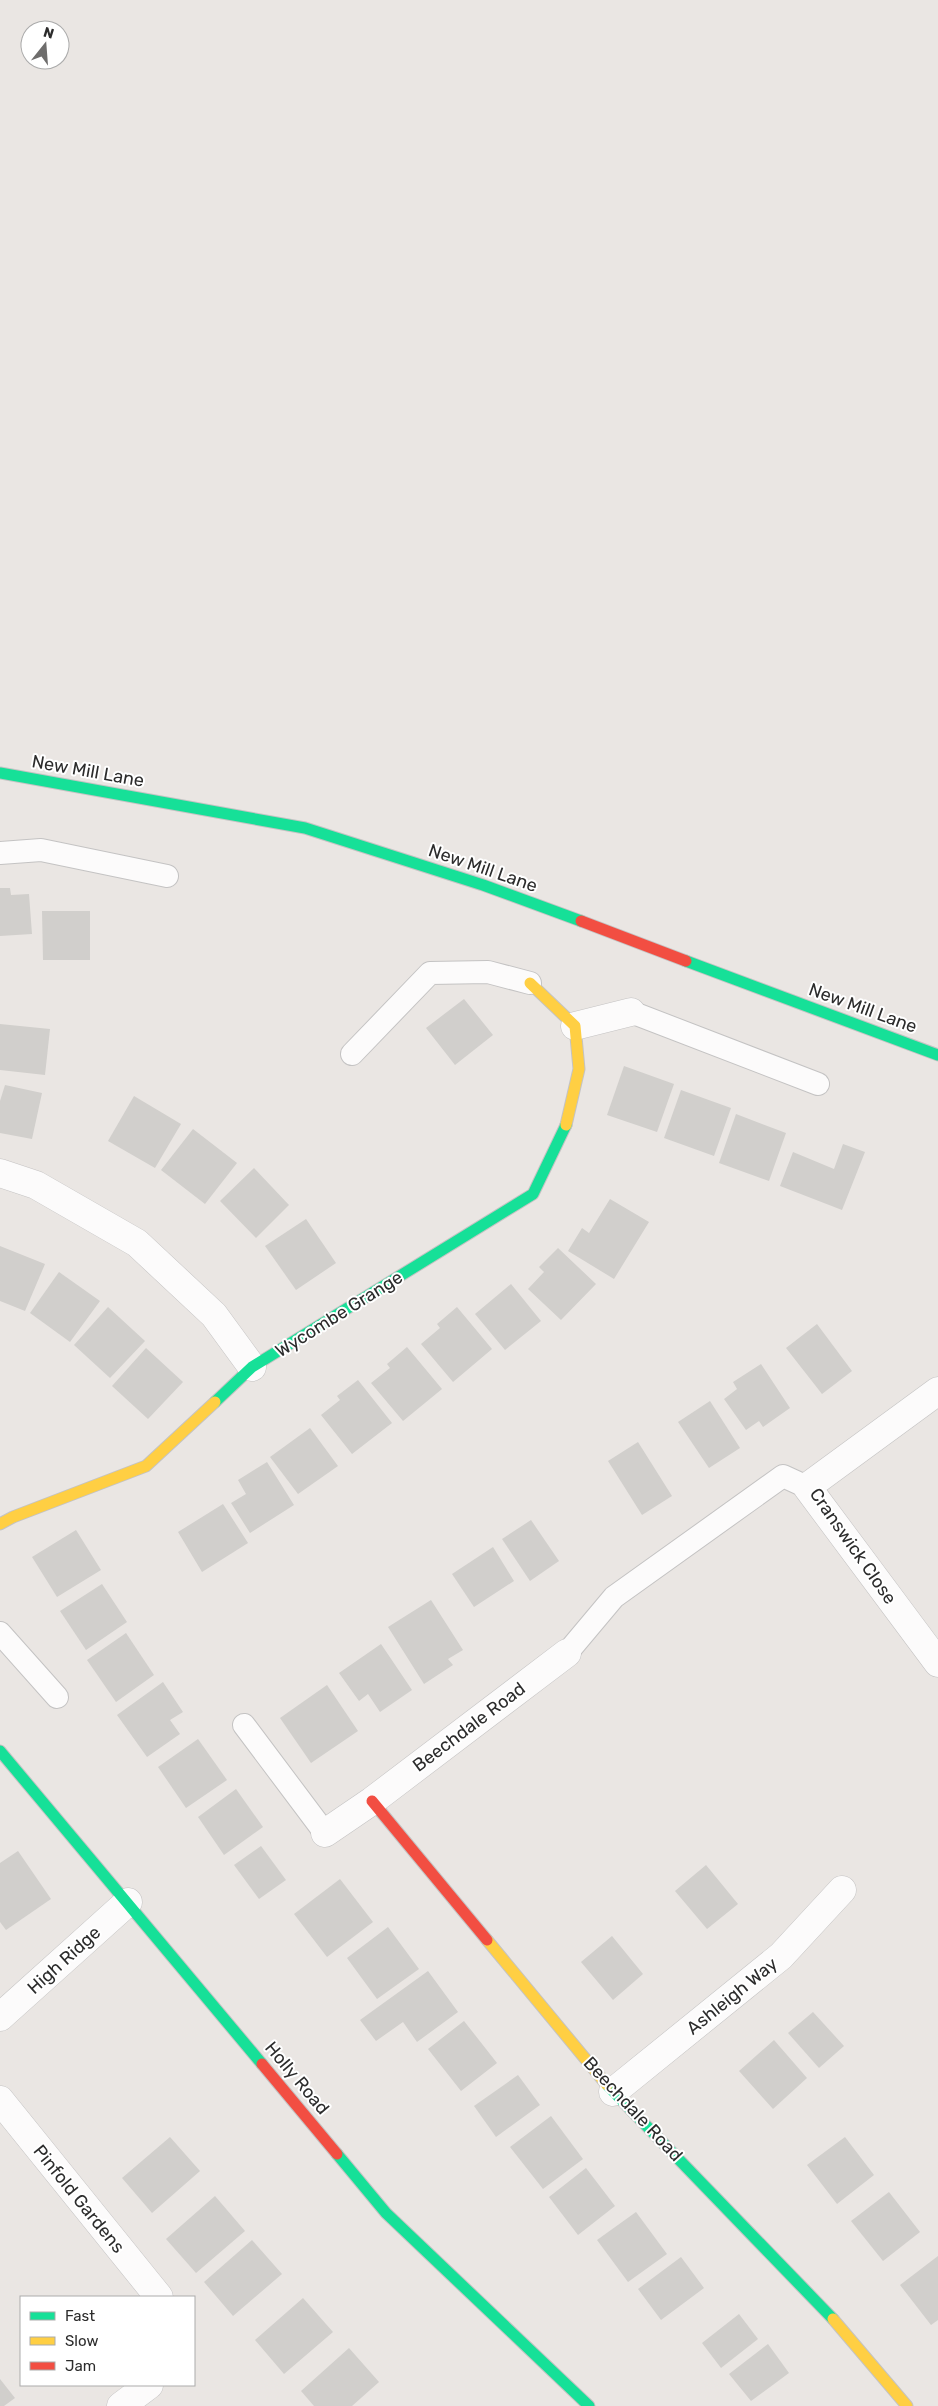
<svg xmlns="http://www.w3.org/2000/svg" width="938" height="2406" font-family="Rubik,sans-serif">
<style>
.building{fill:#d1cfcc}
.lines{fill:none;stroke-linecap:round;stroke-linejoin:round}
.lane-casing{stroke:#c4c3c3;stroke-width:24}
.street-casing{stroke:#c4c3c3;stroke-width:29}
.fast-casing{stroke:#c4c3c3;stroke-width:13}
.slow-casing{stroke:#c4c3c3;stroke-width:13}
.jam-casing{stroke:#c4c3c3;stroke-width:13}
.lane{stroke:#fcfbfb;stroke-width:22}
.street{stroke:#fcfbfb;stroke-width:28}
.fast{stroke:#16e098;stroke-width:11}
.slow{stroke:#ffcf43;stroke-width:11}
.jam{stroke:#f24e42;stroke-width:11}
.labels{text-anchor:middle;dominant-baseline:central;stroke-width:4;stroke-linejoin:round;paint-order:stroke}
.street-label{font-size:18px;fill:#2c2c2c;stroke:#fff}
</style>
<rect width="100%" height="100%" fill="#eae6e3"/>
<g class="building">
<path d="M0,888H10L11,895L29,894L32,934L0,936Z"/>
<path d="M42,911H90V960H43Z"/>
<path d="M464,999L493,1035L455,1065L426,1028Z"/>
<path d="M0,1024L50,1029L45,1075L0,1070Z"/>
<path d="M624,1066L674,1084L657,1132L607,1115Z"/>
<path d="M5,1085L42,1093L32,1139L0,1133V1101Z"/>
<path d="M681,1090L731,1108L714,1156L664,1138Z"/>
<path d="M134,1096L181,1124L155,1168L108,1141Z"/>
<path d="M736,1114L786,1133L769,1181L719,1163Z"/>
<path d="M193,1129L237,1163L205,1204L161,1170Z"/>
<path d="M843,1144L865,1152L842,1210L780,1186L793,1152L834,1169Z"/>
<path d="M254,1168L289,1205L256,1238L220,1201Z"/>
<path d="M610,1199L649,1222L614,1279L568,1251L582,1228L589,1233Z"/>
<path d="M306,1219L336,1263L296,1290L265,1246Z"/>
<path d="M0,1246L45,1264L25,1311L0,1301Z"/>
<path d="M558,1248L596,1284L561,1320L528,1289L544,1272L539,1267Z"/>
<path d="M59,1272L100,1301L70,1342L30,1313Z"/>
<path d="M511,1284L541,1321L505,1350L475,1314Z"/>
<path d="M108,1307L145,1341L110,1378L74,1345Z"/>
<path d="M457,1307L492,1349L453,1382L421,1344L440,1328L437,1324Z"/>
<path d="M817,1324L852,1371L822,1394L786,1348Z"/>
<path d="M407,1347L442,1389L403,1421L371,1383L390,1368L387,1364Z"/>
<path d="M146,1348L183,1382L148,1419L112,1386Z"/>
<path d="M761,1364L790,1408L763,1427L759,1421L746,1430L724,1399L737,1389L733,1382Z"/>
<path d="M358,1380L392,1423L352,1454L321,1415L340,1400L337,1396Z"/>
<path d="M710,1401L740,1448L709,1468L678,1422Z"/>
<path d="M310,1428L338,1466L298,1494L270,1457Z"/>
<path d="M638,1442L672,1496L642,1515L608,1461Z"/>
<path d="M267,1462L294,1505L250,1533L231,1503L246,1494L238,1480Z"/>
<path d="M223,1504L248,1543L202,1572L178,1532Z"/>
<path d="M531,1520L559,1561L530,1581L502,1539Z"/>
<path d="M76,1530L101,1570L57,1597L32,1557Z"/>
<path d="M493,1547L514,1581L474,1607L452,1574Z"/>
<path d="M102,1584L127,1622L86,1650L60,1611Z"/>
<path d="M431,1600L463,1650L448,1659L453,1665L424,1684L388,1627Z"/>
<path d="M126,1633L154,1675L116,1702L87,1660Z"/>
<path d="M381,1644L412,1690L380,1712L368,1694L359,1701L339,1673Z"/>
<path d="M163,1682L183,1712L170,1720L180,1734L147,1757L117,1715Z"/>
<path d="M327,1685L358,1731L311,1763L280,1718Z"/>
<path d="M198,1739L227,1780L186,1808L158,1767Z"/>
<path d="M236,1789L263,1827L224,1855L198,1817Z"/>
<path d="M261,1846L286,1880L259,1899L234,1865Z"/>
<path d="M18,1851L51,1899L6,1930L0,1922V1863Z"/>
<path d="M706,1865L738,1904L707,1929L675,1891Z"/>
<path d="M340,1879L373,1922L327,1957L294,1914Z"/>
<path d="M388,1927L419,1969L377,1999L347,1958Z"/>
<path d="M612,1936L643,1974L613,2000L581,1962Z"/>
<path d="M428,1971L458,2012L417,2042L403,2022L376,2041L360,2020Z"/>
<path d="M813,2012L844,2046L819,2068L788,2033Z"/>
<path d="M464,2021L497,2063L461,2091L428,2049Z"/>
<path d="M774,2040L807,2078L773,2109L739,2071Z"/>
<path d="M518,2075L540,2105L496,2137L474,2106Z"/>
<path d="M551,2116L583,2159L543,2189L510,2147Z"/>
<path d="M170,2137L200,2171L152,2213L122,2178Z"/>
<path d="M845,2137L874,2175L837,2204L807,2165Z"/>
<path d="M586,2168L615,2206L578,2235L549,2197Z"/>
<path d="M889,2192L920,2232L883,2261L851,2221Z"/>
<path d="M215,2196L245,2231L196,2273L166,2239Z"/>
<path d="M636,2212L667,2254L628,2282L597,2240Z"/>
<path d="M252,2240L282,2274L233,2316L204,2282Z"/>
<path d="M938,2256V2320L931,2325L900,2285Z"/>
<path d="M681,2257L704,2288L661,2320L638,2289Z"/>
<path d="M303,2298L333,2332L284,2374L255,2340Z"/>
<path d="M739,2314L758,2339L721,2368L702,2343Z"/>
<path d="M768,2344L789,2373L751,2401L729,2374Z"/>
<path d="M349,2348L379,2382L352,2406H314L301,2391Z"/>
<path d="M0,2379L15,2398L4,2406H0Z"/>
</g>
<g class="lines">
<defs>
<g id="lane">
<path d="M0,853L41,850L167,876"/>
<path d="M631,1012L818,1084"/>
<path d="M352,1054L430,973L488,972L530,983"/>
<path d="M0,1633L57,1697"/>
<path d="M567,1653L614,1597L783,1476L807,1487"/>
<path d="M244,1725L325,1833"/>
</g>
<g id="street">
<path d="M575,1026L631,1012"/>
<path d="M0,1173L36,1185L137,1243L214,1315L252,1367"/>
<path d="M938,1391L807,1487L938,1663"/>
<path d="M325,1833L372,1801L567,1653"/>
<path d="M0,2017L128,1902"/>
<path d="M613,2092L781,1956L842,1890"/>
<path d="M0,2100L159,2297"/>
<path d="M121,2406L149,2385"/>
</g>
<g id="fast">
<path d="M0,773L305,828L483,885L581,921"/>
<path d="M686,961L938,1055"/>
<path d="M215,1402L252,1367L533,1194L566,1125"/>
<path d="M0,1751L262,2064"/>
<path d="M607,2085L833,2319"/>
<path d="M337,2154L386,2213L589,2406"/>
</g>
<g id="slow">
<path d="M530,983L575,1026L579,1069L566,1125"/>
<path d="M0,1524L13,1517L146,1466L215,1402"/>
<path d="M487,1940L607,2085"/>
<path d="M833,2319L907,2406"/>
</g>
<g id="jam">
<path d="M581,921L686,961"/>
<path d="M372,1801L487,1940"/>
<path d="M262,2064L337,2154"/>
</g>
</defs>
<use href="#lane" class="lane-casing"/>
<use href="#street" class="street-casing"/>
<use href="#fast" class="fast-casing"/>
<use href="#slow" class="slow-casing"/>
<use href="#jam" class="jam-casing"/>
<use href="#lane" class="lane"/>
<use href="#street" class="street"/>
<use href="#fast" class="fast"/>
<use href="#slow" class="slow"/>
<use href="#jam" class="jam"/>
</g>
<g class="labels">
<g class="street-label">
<text transform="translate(88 771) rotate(10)">New Mill Lane</text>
<text transform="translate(483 868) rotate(19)">New Mill Lane</text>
<text transform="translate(863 1008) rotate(20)">New Mill Lane</text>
<text transform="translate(339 1314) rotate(-32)">Wycombe Grange</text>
<text transform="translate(853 1546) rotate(55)">Cranswick Close</text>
<text transform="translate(469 1727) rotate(-37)">Beechdale Road</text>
<text transform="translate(64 1960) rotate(-42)">High Ridge</text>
<text transform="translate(732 1996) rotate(-39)">Ashleigh Way</text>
<text transform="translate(297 2078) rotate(50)">Holly Road</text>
<text transform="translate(633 2109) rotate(47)">Beechdale Road</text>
<text transform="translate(79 2199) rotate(51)">Pinfold Gardens</text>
</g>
</g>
<rect x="20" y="2296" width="175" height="90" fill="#ffffff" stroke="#ababab"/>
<rect x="30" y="2312" width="25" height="8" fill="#16e098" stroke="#ababab"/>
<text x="65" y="2321" font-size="15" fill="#2c2c2c">Fast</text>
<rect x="30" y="2337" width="25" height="8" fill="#ffcf43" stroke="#ababab"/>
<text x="65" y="2346" font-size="15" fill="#2c2c2c">Slow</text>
<rect x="30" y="2362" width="25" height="8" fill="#f24e42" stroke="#ababab"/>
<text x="65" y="2371" font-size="15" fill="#2c2c2c">Jam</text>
<g transform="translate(45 45) rotate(17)"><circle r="24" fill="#ffffff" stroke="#ababab"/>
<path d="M0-4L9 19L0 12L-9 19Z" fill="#6e6d6c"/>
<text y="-8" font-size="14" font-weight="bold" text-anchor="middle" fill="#2c2c2c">N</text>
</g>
</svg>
